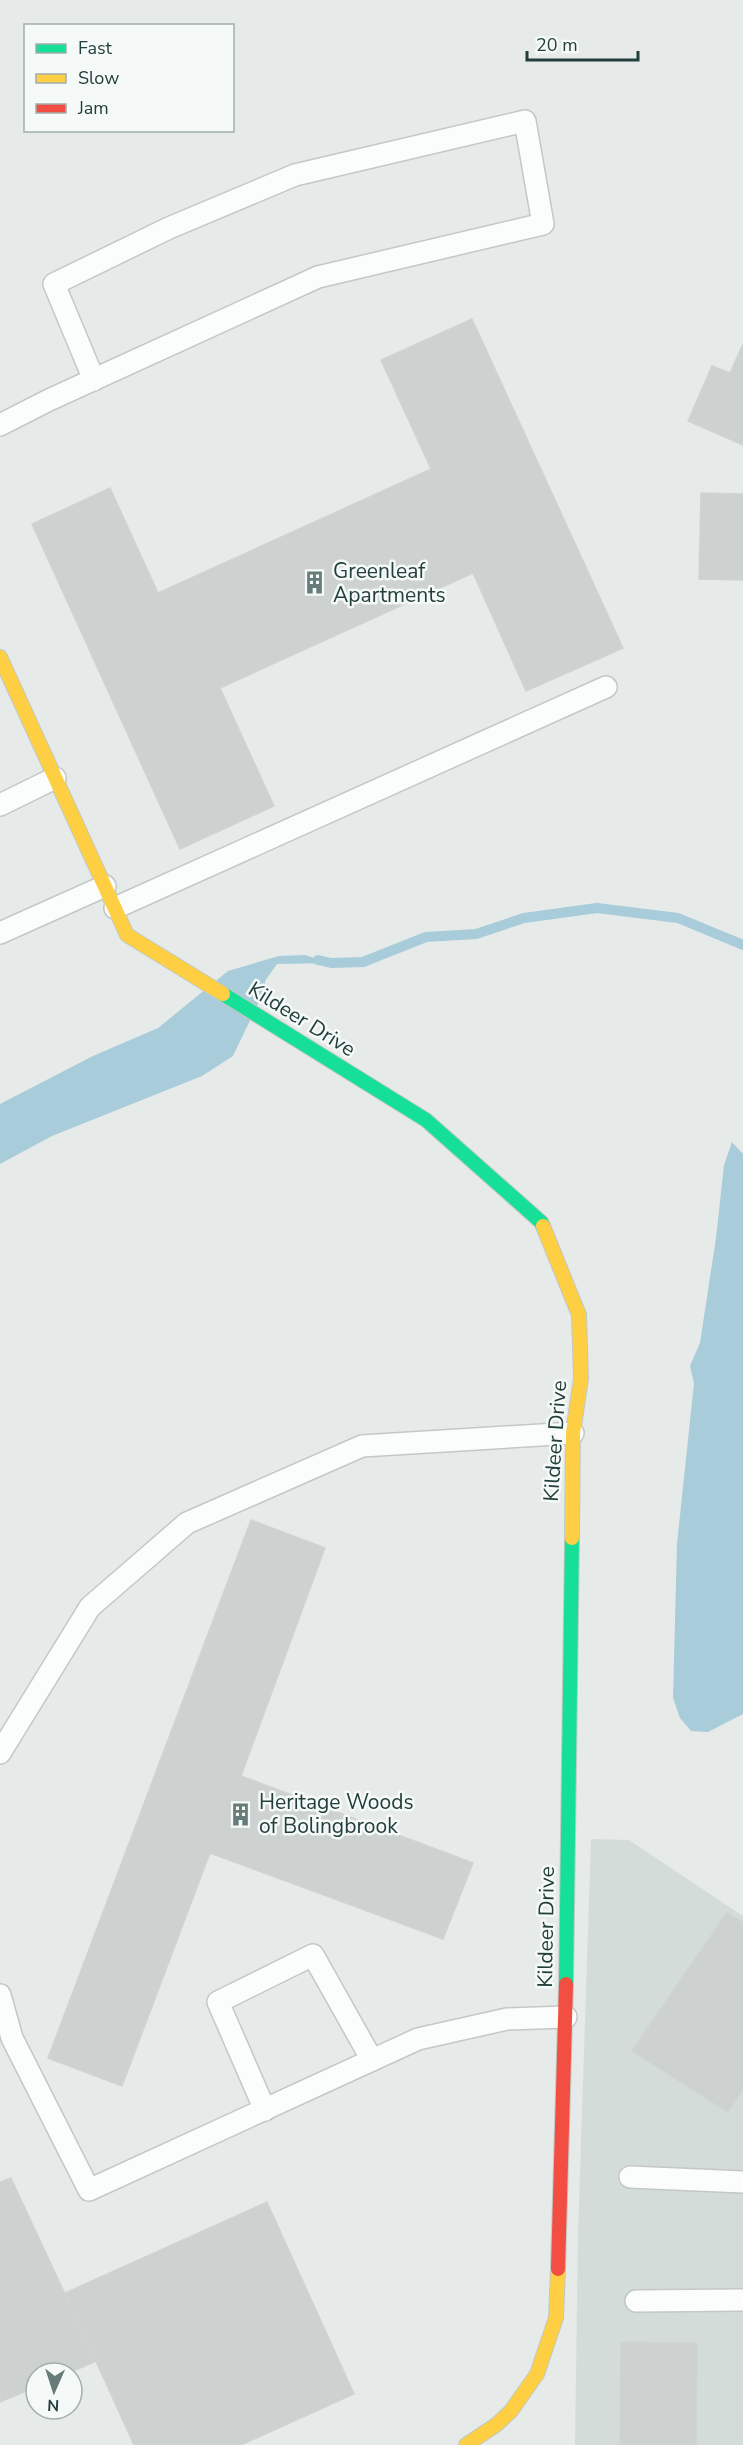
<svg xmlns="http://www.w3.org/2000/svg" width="743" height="2445" font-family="'Nunito Sans',sans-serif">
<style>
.built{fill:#d4dcd9}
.water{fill:#a8ccd9}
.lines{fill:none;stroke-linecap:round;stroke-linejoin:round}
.stream{stroke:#a8ccd9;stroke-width:10}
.building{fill:#cdd2d1;stroke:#cfd4d2;stroke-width:1.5}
.lane-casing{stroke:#c3c8c6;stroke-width:24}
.fast-casing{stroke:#c1c9c6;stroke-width:16}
.slow-casing{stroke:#c1c9c6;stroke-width:16}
.jam-casing{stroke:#c1c9c6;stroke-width:16}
.lane{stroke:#fbfcfc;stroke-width:21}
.fast{stroke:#16e098;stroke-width:14}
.slow{stroke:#ffcf43;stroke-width:14}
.jam{stroke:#f24e42;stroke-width:14}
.labels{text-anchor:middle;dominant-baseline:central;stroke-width:5;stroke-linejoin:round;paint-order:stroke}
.poi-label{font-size:21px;fill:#233f3b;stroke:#f5faf8;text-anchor:start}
.street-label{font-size:21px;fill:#233f3b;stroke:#f5faf8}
</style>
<rect width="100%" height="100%" fill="#e6ebe9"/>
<path class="built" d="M591,1839L629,1840L743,1916V2445H575L578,2233Z"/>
<g class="water">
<path d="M305,955L331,963L277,964L265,981V989L233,1056L202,1076L52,1136L0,1164V1104L93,1056L158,1028L228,971L279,956Z"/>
<path d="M732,1142L743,1154V1714L708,1732L691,1731L680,1718L673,1698L677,1544L694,1383L690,1366L700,1343L716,1238L724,1165Z"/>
</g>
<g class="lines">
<path class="stream" d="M318,960L331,963L363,962L426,937L476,934L524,918L597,908L678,918L743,945"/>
</g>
<g class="building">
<path d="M472,319L623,648L526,691L473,573L220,688L274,806L180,849L32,524L110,488L158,593L431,469L381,360Z"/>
<path d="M743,344V445L688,421L712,366L730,373Z"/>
<path d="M701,493L743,494V580L699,579Z"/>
<path d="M251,1520L325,1548L241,1776L473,1863L443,1939L210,1853L122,2086L48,2058Z"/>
<path d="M727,1912L743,1923V2089L728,2112L632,2051Z"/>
<path d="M11,2178L96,2361L69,2373H36V2387L0,2402V2182Z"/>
<path d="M267,2202L354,2394L241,2445H134L65,2293Z"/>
<path d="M621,2342L697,2343L696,2445H620Z"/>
</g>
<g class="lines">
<defs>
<g id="lane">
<path d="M0,425L49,400L318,277L543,224L525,121L295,175L169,228L54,284L94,380"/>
<path d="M0,805L55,778"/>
<path d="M115,908L606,687"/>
<path d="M0,933L105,886"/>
<path d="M0,1753L90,1607L187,1523L362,1446L573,1433"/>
<path d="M0,1995L12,2038L89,2190L418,2039L507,2019L566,2017"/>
<path d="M265,2110L218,2002L313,1955L372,2060"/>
<path d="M630,2177L743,2182"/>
<path d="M636,2301L743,2300"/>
</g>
<g id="fast">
<path d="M223,994L426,1120L541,1222L543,1226"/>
<path d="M566,1984L572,1538"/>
</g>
<g id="slow">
<path d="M0,657L127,935L223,994"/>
<path d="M543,1226L579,1315L581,1378L573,1433L572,1538"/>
<path d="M466,2445L496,2425L511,2411L537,2374L556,2318L558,2269"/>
</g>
<path id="jam" d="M558,2269L566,1984"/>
</defs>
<use href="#lane" class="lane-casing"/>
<use href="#fast" class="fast-casing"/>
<use href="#slow" class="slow-casing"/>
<use href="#jam" class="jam-casing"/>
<use href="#lane" class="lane"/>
<use href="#fast" class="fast"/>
<use href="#slow" class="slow"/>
<use href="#jam" class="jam"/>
</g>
<defs>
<symbol id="building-bare" viewBox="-9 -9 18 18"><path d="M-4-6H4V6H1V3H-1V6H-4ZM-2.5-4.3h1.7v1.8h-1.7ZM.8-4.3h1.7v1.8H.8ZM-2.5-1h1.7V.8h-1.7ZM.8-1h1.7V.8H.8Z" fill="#677b78" stroke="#f5faf8" stroke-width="2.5" paint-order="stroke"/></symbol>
</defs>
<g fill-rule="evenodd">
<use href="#building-bare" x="298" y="566" width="33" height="33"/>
<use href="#building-bare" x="224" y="1798" width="33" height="33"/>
</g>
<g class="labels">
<g class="poi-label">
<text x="333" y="571">Greenleaf<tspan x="333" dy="24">Apartments</tspan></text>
<text x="259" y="1802">Heritage Woods<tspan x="259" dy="24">of Bolingbrook</tspan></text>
</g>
<g class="street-label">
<text transform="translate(302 1019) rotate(32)">Kildeer Drive</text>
<text transform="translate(555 1441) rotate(-86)">Kildeer Drive</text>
<text transform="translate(546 1927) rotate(-89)">Kildeer Drive</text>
</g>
</g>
<rect x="24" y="24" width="210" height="108" fill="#f5faf8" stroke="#a1afac" stroke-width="1.5"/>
<rect x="36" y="44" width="30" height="9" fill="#16e098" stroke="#a1afac" stroke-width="1.5"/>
<text x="78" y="54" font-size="18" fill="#233f3b">Fast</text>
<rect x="36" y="74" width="30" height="9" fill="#ffcf43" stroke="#a1afac" stroke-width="1.5"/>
<text x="78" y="84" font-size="18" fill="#233f3b">Slow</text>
<rect x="36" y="104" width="30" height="9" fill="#f24e42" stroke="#a1afac" stroke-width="1.5"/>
<text x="78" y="114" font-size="18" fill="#233f3b">Jam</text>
<g transform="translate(54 2391) rotate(183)"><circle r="28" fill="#f5faf8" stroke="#a1afac" stroke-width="1.5"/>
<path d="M0-4.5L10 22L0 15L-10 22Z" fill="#677b78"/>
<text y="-9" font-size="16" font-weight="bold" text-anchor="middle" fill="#233f3b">N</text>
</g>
<path d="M527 51v9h111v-9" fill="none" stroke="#233f3b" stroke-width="3"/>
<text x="536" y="51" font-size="18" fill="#233f3b" stroke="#f5faf8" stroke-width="4.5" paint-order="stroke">20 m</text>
</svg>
